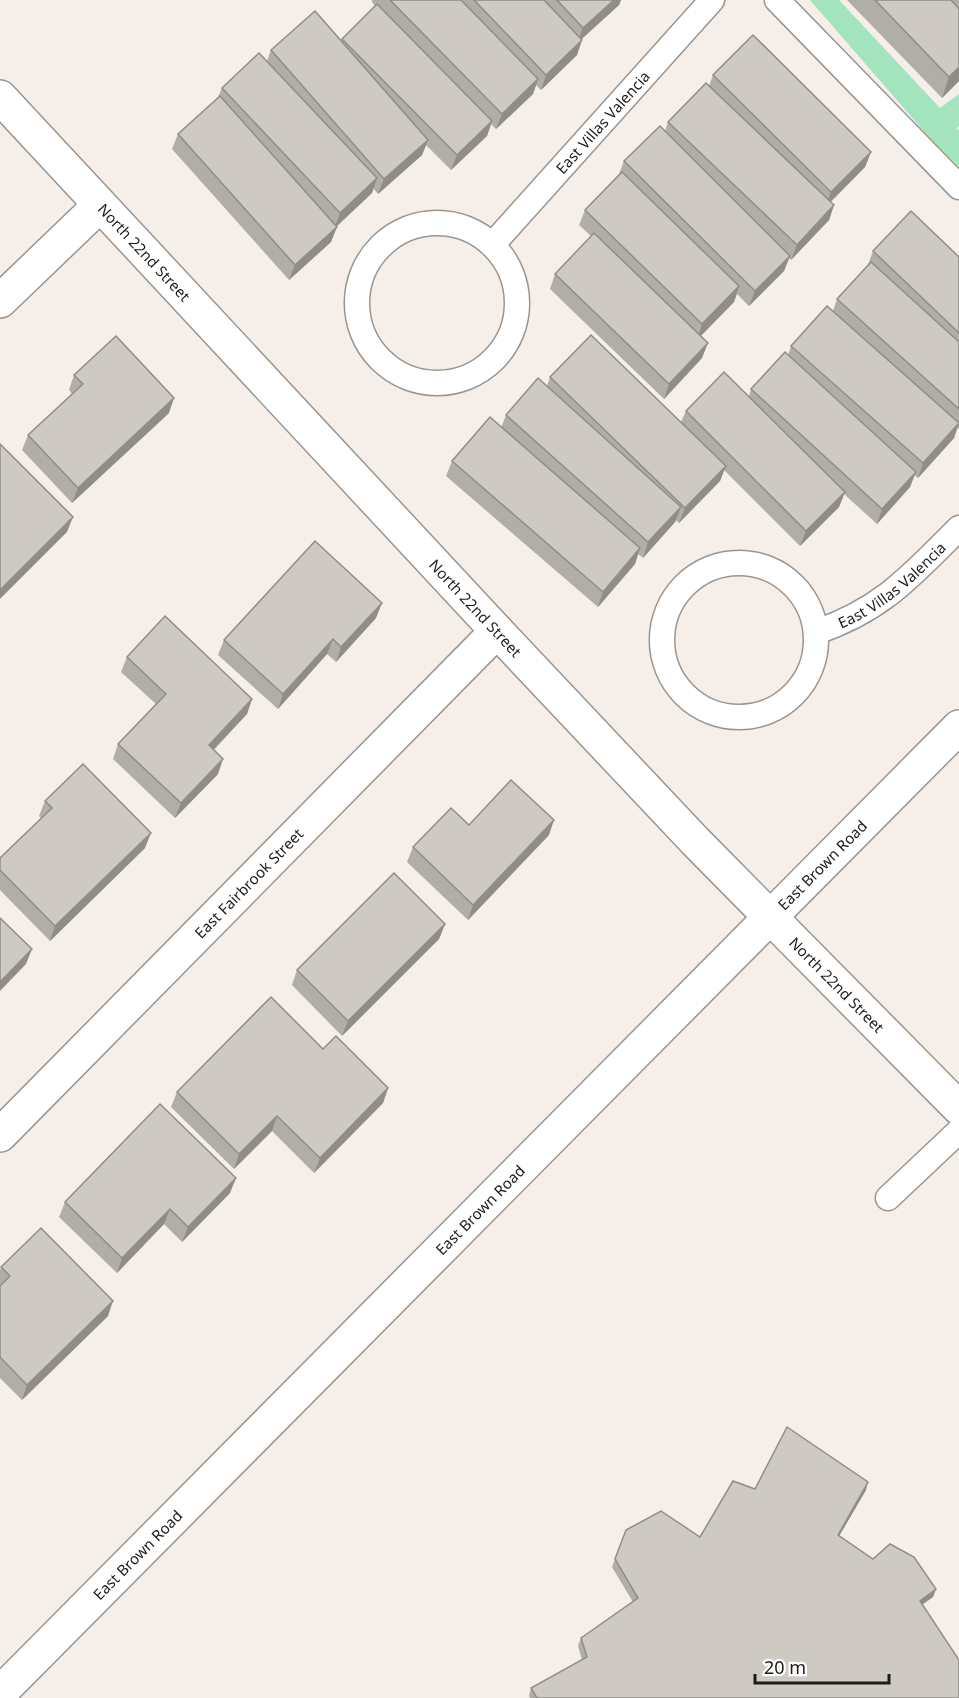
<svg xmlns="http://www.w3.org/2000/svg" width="959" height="1698" font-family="'Noto Sans',sans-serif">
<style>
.park{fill:#a3e4bf}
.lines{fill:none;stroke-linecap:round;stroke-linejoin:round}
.lane-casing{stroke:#9b9590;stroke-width:27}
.street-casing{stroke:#9b9590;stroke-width:36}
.secondary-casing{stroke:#9b9590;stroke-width:36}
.lane{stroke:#fff;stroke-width:24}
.street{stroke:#fff;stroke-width:33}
.secondary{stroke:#fff;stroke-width:33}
.wall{fill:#b1ada8}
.shaded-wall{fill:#908d88}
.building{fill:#cec9c3;stroke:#908d88;stroke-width:1.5}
.labels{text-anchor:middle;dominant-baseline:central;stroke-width:4.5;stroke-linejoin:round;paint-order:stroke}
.street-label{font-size:15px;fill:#1e1c1a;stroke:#fff}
</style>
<rect width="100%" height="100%" fill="#f5eee9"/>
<path class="park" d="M810,0H839L940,108L959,94V126L956,129L959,130V167L935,144Z"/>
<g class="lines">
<defs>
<g id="lane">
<path d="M777,0L959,187"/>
<circle cx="437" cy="303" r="80"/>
<path id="s1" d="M493,244L712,0"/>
<circle cx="739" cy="640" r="77"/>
<path id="s2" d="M816,632C882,610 912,575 959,528"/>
<path d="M888,1198L959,1131"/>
</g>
<g id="street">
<path id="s3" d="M0,97L497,631L696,842L959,1108"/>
<path d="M0,301L100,205"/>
<path id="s4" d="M0,1135L497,631"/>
</g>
<g id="secondary">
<path id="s5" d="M0,1693L959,727"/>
</g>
</defs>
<use href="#lane" class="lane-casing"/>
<use href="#street" class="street-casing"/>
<use href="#secondary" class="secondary-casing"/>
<use href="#lane" class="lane"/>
<use href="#street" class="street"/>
<use href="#secondary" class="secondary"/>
</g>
<g class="wall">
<path d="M372,0H621L619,5L582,39V40L577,55L541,90L536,85L533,94L496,129L491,124L487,136L451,170L426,145L422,155L378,194L373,188L372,193L336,226L331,242L289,280L172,149L178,134L218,97L222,88L267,61L271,50L341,41L342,39L375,6L372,2Z"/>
<path d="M847,0H959V81L942,98Z"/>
<path d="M713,75L871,152L865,167L831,202L834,205L829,220L791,260L789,258L784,271L749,306L737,294L734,302L700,336L702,358L664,399L550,289L555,274L591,236L579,225L585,210L619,174L624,161L665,131L668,122L709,86Z"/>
<path d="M873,251L959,257V429L957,428L954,438L918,478L914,475L910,487L877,524L844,494L839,507L800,546L724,470L720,481L679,523L676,520L675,522L643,558L638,554L635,564L598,607L446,476L452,461L501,428L506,415L547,386L550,377L681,422L686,411L749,396L751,389L788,355L791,346L833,311L837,299L868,265Z"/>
<path d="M74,375L169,413L72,503L22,450L28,435L72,394L69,390Z"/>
<path d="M376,618L336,662L327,654L278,709L218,655L224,640Z"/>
<path d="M127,657L252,699L247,714L214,750L218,774L175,818L113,759L118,744L156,704L121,672Z"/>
<path d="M45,801L145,848L50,941L0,890V858L41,818L39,816Z"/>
<path d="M469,825L549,835L468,920L407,862L413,847Z"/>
<path d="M445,924L439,939L342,1036L292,985L297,970Z"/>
<path d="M323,1049L388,1088L383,1103L314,1173L272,1131L234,1169L171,1107L177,1092Z"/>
<path d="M230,1193L182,1242L164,1224L117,1273L59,1217L65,1202Z"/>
<path d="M1,1267L108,1316L22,1400L0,1378V1271Z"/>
<path d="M755,1489L866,1490L839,1536L873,1559L936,1589L933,1597L922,1605L959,1698H530L529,1696L531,1688L582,1660L578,1646L581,1638L633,1602L612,1567L626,1530L700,1537Z"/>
</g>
<g class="shaded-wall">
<path d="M614,0H621L619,5L577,43L583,28Z"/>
<path d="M582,40L577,55L541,90L546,75Z"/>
<path d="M959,67V81L942,98L949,77Z"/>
<path d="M538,79L533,94L496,129L502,114Z"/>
<path d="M492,121L487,136L451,170L457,155Z"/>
<path d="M428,140L422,155L378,194L384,179Z"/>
<path d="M871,152L865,167L825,207L831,192Z"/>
<path d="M377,178L372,193L334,229L340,213Z"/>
<path d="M834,205L829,220L791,260L797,245Z"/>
<path d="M337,227L331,242L289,280L295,265Z"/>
<path d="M790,256L784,271L749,306L755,291Z"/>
<path d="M739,286L734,302L697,340L702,324Z"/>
<path d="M708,343L702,358L664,399L669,384Z"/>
<path d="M174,398L169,413L72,503L78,488Z"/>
<path d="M959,423L954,438L918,478L923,463Z"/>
<path d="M726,466L720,481L679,523L685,508Z"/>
<path d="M916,472L910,487L877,524L882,509Z"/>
<path d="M845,492L839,507L800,546L806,531Z"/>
<path d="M681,507L675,522L643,558L648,542Z"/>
<path d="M73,517L67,532L0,599V590Z"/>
<path d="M640,548L635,564L598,607L603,592Z"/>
<path d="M382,603L376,618L336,662L341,647Z"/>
<path d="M333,639L327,654L278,709L283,694Z"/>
<path d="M252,699L247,714L203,760L209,745Z"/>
<path d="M223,759L218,774L175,818L181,803Z"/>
<path d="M554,820L549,835L468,920L473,905Z"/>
<path d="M151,833L145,848L50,941L55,926Z"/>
<path d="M445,924L439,939L342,1036L348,1021Z"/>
<path d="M32,949L26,964L0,991V982Z"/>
<path d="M388,1088L383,1103L314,1173L320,1158Z"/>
<path d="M277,1116L272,1131L234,1169L239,1154Z"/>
<path d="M236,1178L230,1193L182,1242L188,1227Z"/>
<path d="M170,1209L164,1224L117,1273L122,1258Z"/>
<path d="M113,1301L108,1316L22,1400L27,1385Z"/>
<path d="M868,1482L866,1490L835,1543L838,1535Z"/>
<path d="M936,1589L933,1597L917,1608L920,1601Z"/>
</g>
<g class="building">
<path d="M390,0H461L538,79L502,114Z"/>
<path d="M474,0H544L582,40L546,75Z"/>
<path d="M557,0H614L583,28Z"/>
<path d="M875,0H951L959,9V67L949,77Z"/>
<path d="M377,4L492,121L457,155L342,39Z"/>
<path d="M315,11L428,140L384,179L271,50Z"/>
<path d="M753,35L871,152L831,192L713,75Z"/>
<path d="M259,53L377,178L340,213L222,88Z"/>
<path d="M706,83L834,205L797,245L668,122Z"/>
<path d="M220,96L337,227L295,265L178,134Z"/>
<path d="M660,126L790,256L755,291L624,161Z"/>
<path d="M622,172L739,286L702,324L585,210Z"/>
<path d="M911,211L959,257V333L873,251Z"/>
<path d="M594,233L708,343L669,384L555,274Z"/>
<path d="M871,262L959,342V409L837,299Z"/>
<path d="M827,306L959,423L923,463L791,346Z"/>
<path d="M591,335L726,466L685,508L550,377Z"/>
<path d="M116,336L174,398L78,488L28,435L83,384L74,375Z"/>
<path d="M785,352L916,472L882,509L751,389Z"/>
<path d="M724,372L845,492L806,531L686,411Z"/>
<path d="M538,378L681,507L648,542L506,415Z"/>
<path d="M490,417L640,548L603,592L452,461Z"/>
<path d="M0,444L73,517L0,590Z"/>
<path d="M315,541L382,603L341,647L333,639L283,694L224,640Z"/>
<path d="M165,616L252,699L209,745L223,759L181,803L118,744L166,694L127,657Z"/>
<path d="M83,764L151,833L55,926L0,870V858L52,808L45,801Z"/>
<path d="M511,780L554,820L473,905L413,847L451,808L469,825Z"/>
<path d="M394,873L445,924L348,1021L297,970Z"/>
<path d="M0,918L32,949L0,982Z"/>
<path d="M271,997L323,1049L336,1036L388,1088L320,1158L277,1116L239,1154L177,1092Z"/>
<path d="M160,1104L236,1178L188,1227L170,1209L122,1258L65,1202Z"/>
<path d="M41,1228L113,1301L27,1385L0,1357V1286L10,1276L1,1267Z"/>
<path d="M787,1427L868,1482L838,1535L873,1559L890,1544L914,1557L936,1589L920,1601L959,1660V1698H537L531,1688L587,1657L581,1638L638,1598L615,1559L626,1530L661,1511L700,1537L733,1481L755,1489Z"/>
</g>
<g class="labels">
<g class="street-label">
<text stroke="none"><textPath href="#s1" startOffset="164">East Villas Valencia</textPath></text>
<text stroke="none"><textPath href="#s3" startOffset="212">North 22nd Street</textPath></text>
<text stroke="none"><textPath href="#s2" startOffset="90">East Villas Valencia</textPath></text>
<text stroke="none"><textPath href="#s3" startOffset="698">North 22nd Street</textPath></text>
<text stroke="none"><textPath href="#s5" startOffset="1167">East Brown Road</textPath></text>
<text stroke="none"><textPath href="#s4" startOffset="354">East Fairbrook Street</textPath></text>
<text stroke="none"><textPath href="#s3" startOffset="1220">North 22nd Street</textPath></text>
<text stroke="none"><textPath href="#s5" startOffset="681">East Brown Road</textPath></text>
<text stroke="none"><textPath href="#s5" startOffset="195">East Brown Road</textPath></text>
</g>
</g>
<path d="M755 1674v9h134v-9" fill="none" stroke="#1e1c1a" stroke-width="3"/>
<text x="764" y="1674" font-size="18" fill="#1e1c1a" stroke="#ffffff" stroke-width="4.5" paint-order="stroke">20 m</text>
</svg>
